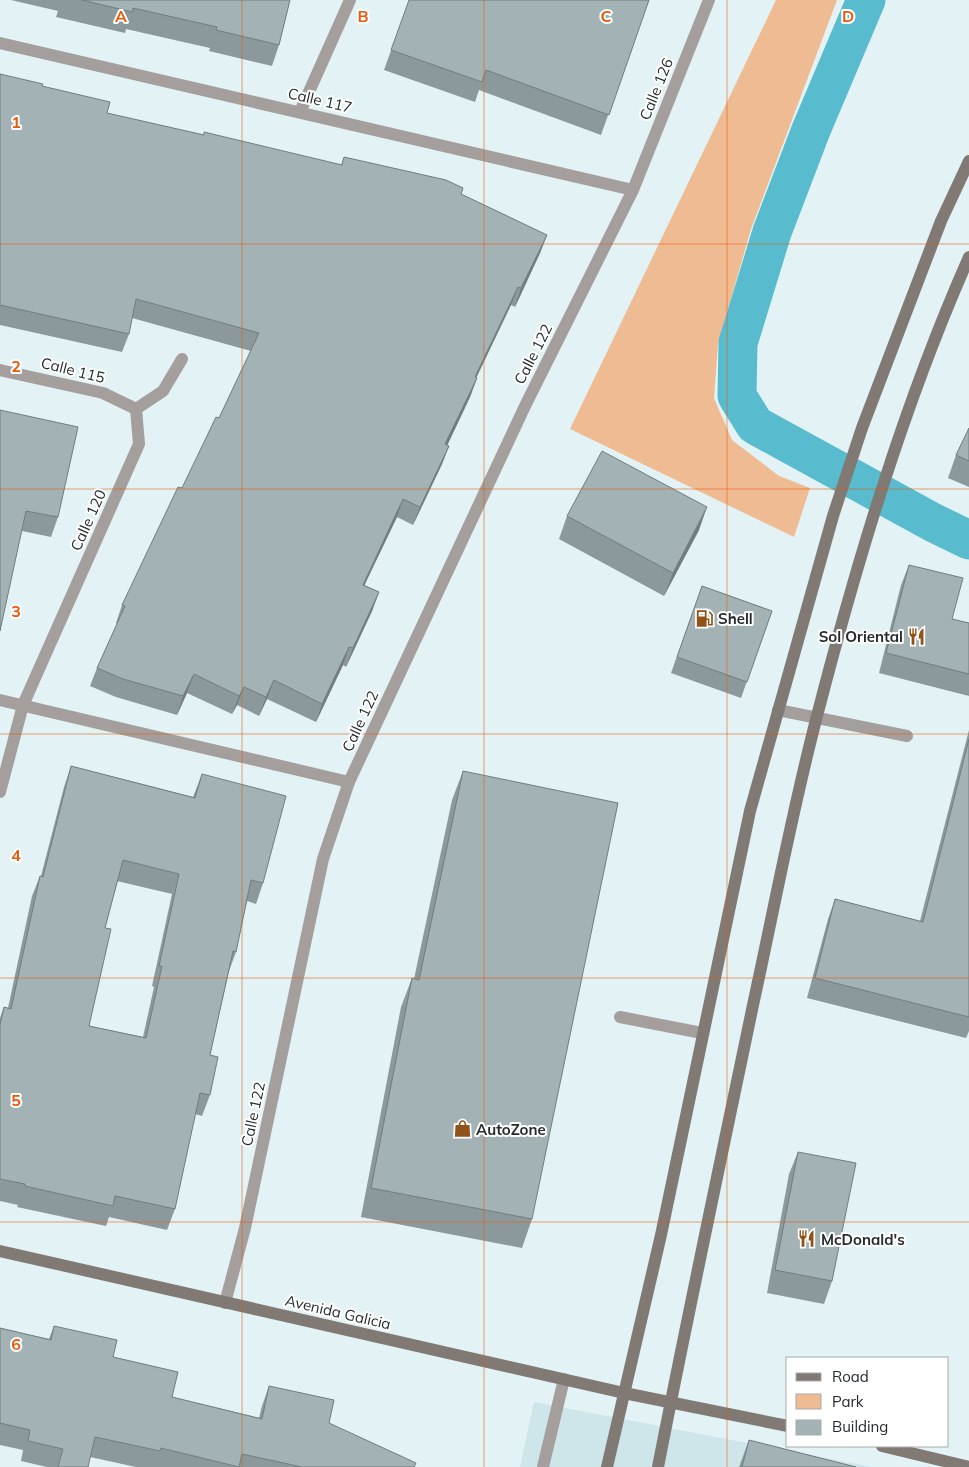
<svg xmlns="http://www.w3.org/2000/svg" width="969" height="1467" font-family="Mulish,sans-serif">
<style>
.built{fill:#cee5ea}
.green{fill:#efbb92}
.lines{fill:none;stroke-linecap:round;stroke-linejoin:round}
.canal{stroke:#59bcce;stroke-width:39}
.street{stroke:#a49f9c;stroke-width:12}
.secondary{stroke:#807974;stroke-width:12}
.wall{fill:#8c999c;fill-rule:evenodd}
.shaded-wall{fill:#727d7f}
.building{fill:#a3b2b5;stroke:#727d7f;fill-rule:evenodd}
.grid{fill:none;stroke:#e8590c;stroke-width:1;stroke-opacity:0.55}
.labels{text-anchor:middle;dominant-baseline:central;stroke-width:4;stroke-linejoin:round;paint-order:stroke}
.street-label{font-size:15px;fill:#262b2d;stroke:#fff}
.poi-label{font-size:15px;font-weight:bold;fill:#262b2d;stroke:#fff;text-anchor:start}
.grid-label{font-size:16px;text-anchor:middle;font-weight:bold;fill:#e8590c;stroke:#fff;stroke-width:4;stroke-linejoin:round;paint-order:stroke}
</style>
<rect width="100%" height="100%" fill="#e3f2f5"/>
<path class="built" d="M534,1402L872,1467H520Z"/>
<path class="green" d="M776,0H837L751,229L718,344L714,398L732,440L779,476L810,488L794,537L570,429Z"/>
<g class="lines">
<path class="canal" d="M866,0L811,130L772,232L738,343L737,396L755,425L934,523L969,540"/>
<g class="street">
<path d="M0,43L633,190"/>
<path d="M300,112L350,0"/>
<path d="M0,370L103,393L136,409"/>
<path d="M0,700L349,782"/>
<path d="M778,710L907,736"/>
<path d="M0,792L23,705L139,444L136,409L163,391L182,359"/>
<path d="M620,1017L702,1033"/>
<path d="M225,1303L245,1228L323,859L349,782L525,406L633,190L709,0"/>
<path d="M543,1467L564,1379"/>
</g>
<g class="secondary">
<path d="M0,1251L624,1393L788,1426"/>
<path d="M882,1446L969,1467"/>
<path d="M607,1467L661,1235L750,811L833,516L862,428L941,221L969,161"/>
<path d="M658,1467C688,1313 721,1159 753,1005C774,909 792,811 817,716C857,561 904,404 969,257"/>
</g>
</g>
<g class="wall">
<path d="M11,0H290L279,45L272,66L209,51L210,48L126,29L125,33L56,17L58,11Z"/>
<path d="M409,0H649L601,135L479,90L475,102L384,70Z"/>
<path d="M0,74L42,86L107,113L203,135L341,165L344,157L463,188L461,194L547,235L540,253L515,307L511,305L476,378H477L470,397L447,445L449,446L442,464L413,525L397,517L364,585L379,592L372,611L346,667L343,665L316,722L267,699L259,716L237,705L232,714L187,693L177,715L116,697L90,686L97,668L117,624L116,623L122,605L219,418L251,351L132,318L129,334L122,352L0,325Z"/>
<path d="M0,410L58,517L51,537L22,531Z"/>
<path d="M969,428V487L948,478L956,455Z"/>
<path d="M567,516L699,530L664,596L559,539Z"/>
<path d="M909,565L952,619L969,623V696L879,673L901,585Z"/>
<path d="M702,586L772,611L741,698L671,673Z"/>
<path d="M969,730V1031L966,1038L807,998L828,919L835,899L920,921Z"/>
<path d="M71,766L193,797L202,774L263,883L256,904L247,901L236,952L229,971L210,1055V1095L202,1116L195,1114L175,1209L167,1230L109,1217L106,1226L17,1207L18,1205L0,1201V1018L4,1007L8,1008L32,896L40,876H41L64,787ZM117,881L172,894L152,986L154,987L143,1037L89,1026L105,928Z"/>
<path d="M463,771L532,1219L522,1248L361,1217L401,1007L412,978L414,979L452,800Z"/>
<path d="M798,1152L832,1281L824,1304L767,1293L789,1174Z"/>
<path d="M54,1326L113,1357L172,1397L259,1418L262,1406L269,1386L329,1423L415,1467H136L90,1457L88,1467H47L21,1461L23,1450L0,1445V1328L49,1339Z"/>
<path d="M749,1440L856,1467H739Z"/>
</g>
<g class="shaded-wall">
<path d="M547,235L540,253L515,307L521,288Z"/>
<path d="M518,287L511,305L468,395L475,377Z"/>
<path d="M477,378L470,397L439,463L445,444Z"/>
<path d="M449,446L442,464L413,525L420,507Z"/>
<path d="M403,499L397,517L356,603L363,585Z"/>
<path d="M707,507L699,530L664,596L673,573Z"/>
<path d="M379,592L372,611L346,667L353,648Z"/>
<path d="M349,647L343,665L316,722L322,704Z"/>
<path d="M194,674L187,693L177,715L183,696Z"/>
<path d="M274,680L267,699L259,716L266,697Z"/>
<path d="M244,687L237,705L232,714L239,696Z"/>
</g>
<g class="building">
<path d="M82,0H290L279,45L216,30L217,27L133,8L132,12Z"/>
<path d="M409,0H649L609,115L486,70L482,82L391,50Z"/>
<path d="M0,74L43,84L42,86L110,102L107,113L204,135V132L342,165L344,157L446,180L463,188L461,194L547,235L521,288L518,287L475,377L477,378L445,444L449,446L420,507L403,499L363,585L379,592L353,648L349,647L322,704L274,680L266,697L244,687L239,696L194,674L183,696L123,679L97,668L125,606L122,605L178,487L182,488L216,417L219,418L259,333L136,299L129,334L0,305Z"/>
<path d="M0,410L78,427L58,517L26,511L0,631Z"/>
<path d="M969,428V461L956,455Z"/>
<path d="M602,451L707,507L673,573L567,516Z"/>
<path d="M909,565L963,578L952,619L969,623V674L886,653Z"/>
<path d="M702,586L772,611L747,682L677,657Z"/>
<path d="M969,739V1017L815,978L835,899L923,922Z"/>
<path d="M71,766L195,798L202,774L286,796L263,883L251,880L236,952L233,951L210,1055L218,1057L210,1095L200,1093L175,1209L115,1196L113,1206L25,1186V1184L0,1179V1025L4,1007L11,1009L40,876L43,877ZM123,860L179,874L159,966H162L146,1038L89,1026L111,929L105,928Z"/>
<path d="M463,771L618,803L532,1219L371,1188L412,978L419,980Z"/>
<path d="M798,1152L856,1163L832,1281L775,1270Z"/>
<path d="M54,1326L117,1340L113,1357L178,1372L172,1397L262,1419L269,1386L334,1400L329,1423L416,1463L414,1467H302L242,1454L239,1467L161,1448L160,1451L95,1437L88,1467H58L63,1449L28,1441L30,1430L0,1423V1328L51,1340Z"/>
<path d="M749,1440L856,1467H742Z"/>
</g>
<path class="grid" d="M242,0V1467M484,0V1467M727,0V1467M0,244H969M0,489H969M0,734H969M0,978H969M0,1222H969"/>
<defs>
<symbol id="fuel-bare" viewBox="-9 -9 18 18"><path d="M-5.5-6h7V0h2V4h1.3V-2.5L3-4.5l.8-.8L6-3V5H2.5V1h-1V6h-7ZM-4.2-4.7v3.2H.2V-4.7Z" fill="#905216" stroke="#fff" stroke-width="2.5" paint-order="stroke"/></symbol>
<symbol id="restaurant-bare" viewBox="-9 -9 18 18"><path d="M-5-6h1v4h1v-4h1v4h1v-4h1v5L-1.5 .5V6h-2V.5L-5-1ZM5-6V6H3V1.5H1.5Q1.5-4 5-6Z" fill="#905216" stroke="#fff" stroke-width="2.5" paint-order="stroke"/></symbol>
<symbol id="shop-bare" viewBox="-9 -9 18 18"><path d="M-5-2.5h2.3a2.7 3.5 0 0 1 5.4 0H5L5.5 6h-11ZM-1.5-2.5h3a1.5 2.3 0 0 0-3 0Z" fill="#905216" stroke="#fff" stroke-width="2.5" paint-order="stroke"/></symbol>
</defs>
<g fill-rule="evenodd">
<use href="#fuel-bare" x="692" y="606" width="25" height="25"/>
<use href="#restaurant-bare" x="904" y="624" width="25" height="25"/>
<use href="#shop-bare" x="450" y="1116" width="25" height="25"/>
<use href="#restaurant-bare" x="794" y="1226" width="25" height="25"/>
</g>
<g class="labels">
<g class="street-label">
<text transform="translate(656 89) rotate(-68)">Calle 126</text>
<text transform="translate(320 100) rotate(13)">Calle 117</text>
<text transform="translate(533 354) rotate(-63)">Calle 122</text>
<text transform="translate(73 370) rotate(14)">Calle 115</text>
<text transform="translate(88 520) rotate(-66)">Calle 120</text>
<text transform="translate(360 721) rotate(-65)">Calle 122</text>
<text transform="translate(253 1114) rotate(-78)">Calle 122</text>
<text transform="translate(338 1312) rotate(13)">Avenida Galicia</text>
</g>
<g class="poi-label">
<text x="718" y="618">Shell</text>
<text x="903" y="636" text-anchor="end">Sol Oriental</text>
<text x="476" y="1129">AutoZone</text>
<text x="821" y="1239">McDonald's</text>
</g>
</g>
<g class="grid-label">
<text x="121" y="22">A</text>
<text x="363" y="22">B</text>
<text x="606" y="22">C</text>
<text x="848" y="22">D</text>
<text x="16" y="128">1</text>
<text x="16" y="372">2</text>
<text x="16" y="617">3</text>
<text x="16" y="861">4</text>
<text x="16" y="1106">5</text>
<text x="16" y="1350">6</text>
</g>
<rect x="786" y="1357" width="162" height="90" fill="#ffffff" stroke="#a8aaab"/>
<rect x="796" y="1373" width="25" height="8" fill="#807974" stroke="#a8aaab"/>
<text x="832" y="1382" font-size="15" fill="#262b2d">Road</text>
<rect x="796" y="1394" width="25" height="15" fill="#efbb92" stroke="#a8aaab"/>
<text x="832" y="1407" font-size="15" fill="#262b2d">Park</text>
<rect x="796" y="1420" width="25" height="15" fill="#a3b2b5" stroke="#a8aaab"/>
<text x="832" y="1432" font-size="15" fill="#262b2d">Building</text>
</svg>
